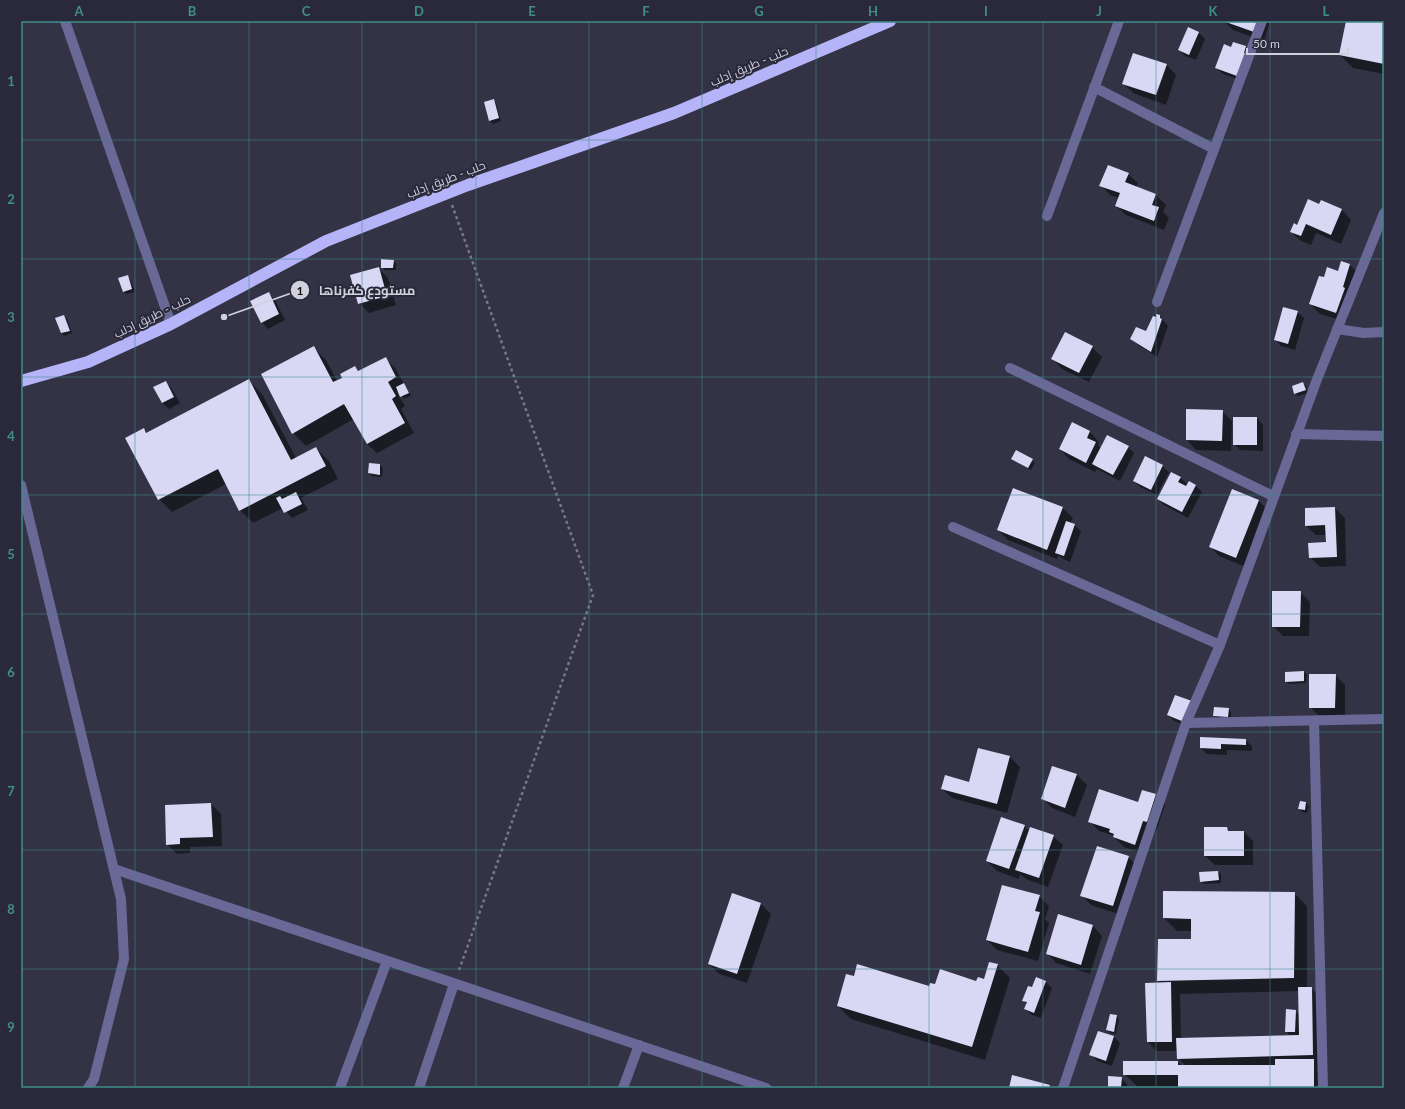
<svg xmlns="http://www.w3.org/2000/svg" width="1405" height="1109" font-family="Lato,Cairo,sans-serif">
<style>
.shadow{fill:#0007;fill-rule:evenodd}
.building{fill:#d8d8f5}
.lines{fill:none;stroke-linecap:round;stroke-linejoin:round}
.path{stroke:#777787;stroke-width:2.5;stroke-dasharray:3 3;stroke-linecap:butt}
.minor{stroke:#6a6897;stroke-width:10}
.highway{stroke:#b6b4f8;stroke-width:12}
.grid{fill:none;stroke:#408d8a;stroke-width:1;stroke-opacity:0.55}
.labels{text-anchor:middle;dominant-baseline:central;stroke-width:4;stroke-linejoin:round;paint-order:stroke}
.street-label{font-size:12px;fill:#d1d1dd;stroke:#29293b}
.leader{fill:none;stroke:#d1d1dd;stroke-width:1.5}
.callout-dot{fill:#d1d1dd;stroke:#29293b;stroke-width:1.5}
.mark-label{font-size:12px;text-anchor:middle;font-weight:bold;fill:#111}
.callout-label{font-size:13px;text-anchor:middle;font-weight:bold;fill:#d1d1dd;stroke:#29293b;stroke-width:4;stroke-linejoin:round;paint-order:stroke}
.neatline{fill:none;stroke:#408d8a;stroke-width:1.5}
.grid-label{font-size:13px;text-anchor:middle;font-weight:bold;fill:#408d8a}
</style>
<rect width="100%" height="100%" fill="#333345"/>
<g class="shadow">
<path d="M1224,21H1270L1264,41L1233,30Z"/>
<path d="M1347,21H1376L1384,23V74L1353,68L1340,55Z"/>
<path d="M1198,32L1205,39L1196,60L1185,56L1179,50Z"/>
<path d="M1234,43L1246,47L1252,54L1244,82L1223,74L1216,68L1232,48Z"/>
<path d="M1167,65L1176,75L1166,105L1133,93L1123,83Z"/>
<path d="M493,100L496,103L501,121L493,124L490,121L485,103Z"/>
<path d="M1128,174L1138,183L1136,188L1156,195L1166,205L1163,212L1169,218L1164,230L1126,215L1116,206L1119,198L1110,195L1101,185Z"/>
<path d="M1322,202L1342,210L1351,220L1341,244L1316,233L1311,245L1301,241L1291,232L1320,205Z"/>
<path d="M393,260L396,263V270H385L382,267Z"/>
<path d="M1350,265L1359,274L1354,298L1346,322L1320,314L1310,304L1325,279L1338,272Z"/>
<path d="M378,268L388,278L396,305L369,313L359,303Z"/>
<path d="M127,276L130,279L135,292L127,294L124,292Z"/>
<path d="M268,293L275,300L285,320L268,329L262,322Z"/>
<path d="M1297,312L1304,318L1295,350L1281,346L1275,339Z"/>
<path d="M64,316L67,319L72,333L64,336L62,333L57,319Z"/>
<path d="M1160,316L1168,326L1157,357L1138,345L1131,339L1146,333Z"/>
<path d="M313,347L326,360L337,381L343,378L355,367L359,371L385,358L395,368L411,396L404,399L398,391L397,392L405,406L401,409L414,433L377,453L367,444L354,419L306,446L293,433L262,374Z"/>
<path d="M1092,347L1102,357L1089,382L1062,369L1053,359Z"/>
<path d="M249,381L262,394L296,458L316,448L329,461L338,479L301,498L308,510L292,518L283,508L253,523L240,510L226,484L172,512L159,499L144,429L148,433Z"/>
<path d="M166,382L172,389L180,403L169,409L162,403Z"/>
<path d="M1303,383L1306,386L1308,393L1298,396L1295,393Z"/>
<path d="M1222,411L1232,421L1231,451L1196,450L1187,440Z"/>
<path d="M1234,418H1257L1263,425V451L1240,450L1234,444Z"/>
<path d="M1073,423L1090,432L1099,442L1098,445L1101,448L1128,447L1134,453L1120,481L1097,469L1095,472L1069,459L1060,449Z"/>
<path d="M1013,459L1032,460L1035,463L1031,470Z"/>
<path d="M380,465L383,468L382,477L372,476L369,473Z"/>
<path d="M1162,466L1169,472L1157,495L1140,487L1134,481Z"/>
<path d="M1172,473L1181,478L1188,485L1196,486L1202,492L1188,518L1164,505L1158,499Z"/>
<path d="M1014,489L1063,508L1073,518L1070,523L1074,525L1081,531L1070,562L1063,559L1058,555L1057,559L1008,540L998,530Z"/>
<path d="M1259,501L1268,510L1246,567L1219,556L1210,546Z"/>
<path d="M1335,508L1345,518L1346,566L1320,567L1310,557L1327,543V535H1316L1306,526Z"/>
<path d="M1300,592L1310,602L1309,636H1283L1273,626Z"/>
<path d="M1304,672L1307,674L1306,683L1289,684L1286,682Z"/>
<path d="M1335,675L1345,685V717H1320L1310,707Z"/>
<path d="M1198,708L1190,727L1174,721L1168,715Z"/>
<path d="M1228,709L1231,712V720L1217,719L1214,716Z"/>
<path d="M1201,738L1245,740L1252,746V751L1227,750V755L1207,754L1201,748Z"/>
<path d="M979,749L1010,757L1020,767L1007,813L952,798L942,789L970,783Z"/>
<path d="M1053,767L1077,775L1087,785L1075,817L1052,808L1042,798Z"/>
<path d="M1155,795L1165,805L1156,832L1153,830L1145,854L1124,847L1114,837L1115,836L1099,831L1090,821Z"/>
<path d="M1306,803L1309,806L1307,813L1302,812L1299,809Z"/>
<path d="M211,804L221,814L222,846L190,847V853L177,854L167,844Z"/>
<path d="M1024,826L1030,832L1053,836L1063,845L1048,887L1026,879L1020,874L1019,879L997,871L987,861Z"/>
<path d="M1226,828L1230,832H1244L1253,841V865H1215L1205,856Z"/>
<path d="M1128,857L1138,867L1122,915L1091,905L1081,895Z"/>
<path d="M1218,872L1221,874V883L1204,884L1201,881Z"/>
<path d="M1294,893L1307,906V988H1311L1324,1001L1327,1088L1138,1087L1124,1074V1062H1178L1182,1066H1186L1178,1058V1051H1157L1148,1042L1161,984L1158,981L1192,940V931H1177L1164,918ZM1299,991L1300,1015L1295,1011L1286,1031L1291,1037L1181,1039L1180,994Z"/>
<path d="M733,894L761,904L771,914L747,983L719,974L709,964Z"/>
<path d="M1039,896L1049,906L1045,919L1049,923L1038,961L997,950L987,940Z"/>
<path d="M1093,926L1102,936L1090,974L1056,963L1047,953Z"/>
<path d="M997,965L1010,978L985,1060L851,1019L838,1006L936,986L977,983L984,980Z"/>
<path d="M1046,982L1052,988L1041,1018L1032,1015L1025,1009L1027,1004L1023,1000L1033,989Z"/>
<path d="M1117,1016L1119,1019L1116,1034L1110,1033L1107,1030Z"/>
<path d="M1099,1032L1114,1037L1120,1043L1112,1066L1097,1061L1091,1054Z"/>
<path d="M1121,1078L1127,1084V1088H1109Z"/>
</g>
<g class="building">
<path d="M1223,21H1258L1254,32Z"/>
<path d="M1346,21L1384,22V64L1339,55Z"/>
<path d="M1188,27L1199,32L1189,55L1178,50Z"/>
<path d="M1233,42L1246,46L1244,53H1246L1237,76L1215,68L1224,44L1231,47Z"/>
<path d="M1133,53L1167,64L1156,95L1122,84Z"/>
<path d="M494,99L499,118L489,121L484,102Z"/>
<path d="M1108,165L1129,173L1125,182L1156,194L1152,205L1159,207L1154,221L1115,206L1120,193L1099,186Z"/>
<path d="M1308,199L1319,204L1321,200L1342,209L1331,235L1306,224L1301,236L1290,232L1294,223L1297,225Z"/>
<path d="M381,259L394,260L393,268H381Z"/>
<path d="M1341,261L1350,264L1343,287L1345,288L1336,313L1309,304L1319,276L1324,277L1327,267L1338,271Z"/>
<path d="M379,267L387,296L358,304L350,275Z"/>
<path d="M128,275L132,289L123,292L118,278Z"/>
<path d="M269,292L279,314L261,323L250,301Z"/>
<path d="M1283,307L1298,311L1288,344L1274,340Z"/>
<path d="M1156,314L1160,315V318L1162,319L1151,352L1130,339L1136,327L1146,331L1153,316L1156,317Z"/>
<path d="M64,315L70,331L61,333L55,318Z"/>
<path d="M1065,332L1093,346L1079,373L1051,359Z"/>
<path d="M314,346L333,382L342,378L340,374L355,366L358,371L386,357L396,377L388,382L396,396L392,399L405,423L367,444L344,404L292,434L261,374Z"/>
<path d="M249,379L291,460L316,447L326,466L239,511L218,469L158,500L125,438L144,428L146,433Z"/>
<path d="M166,381L174,397L162,403L153,387Z"/>
<path d="M1303,382L1306,390L1294,394L1292,386Z"/>
<path d="M404,383L409,393L400,397L396,387Z"/>
<path d="M1186,409L1223,410L1222,441L1186,440Z"/>
<rect x="1233" y="417" width="24" height="28"/>
<path d="M1072,422L1090,431L1087,438L1096,442L1086,463L1059,449Z"/>
<path d="M1107,435L1129,446L1113,475L1092,464Z"/>
<path d="M1016,450L1033,459L1028,468L1011,459Z"/>
<path d="M1145,456L1163,465L1151,490L1133,481Z"/>
<path d="M369,463L380,464V475L368,473Z"/>
<path d="M1171,472L1181,477L1178,482L1186,486L1189,481L1196,485L1182,512L1157,499Z"/>
<path d="M1013,488L1063,507L1047,550L997,530Z"/>
<path d="M1232,489L1259,500L1236,558L1209,547Z"/>
<path d="M296,492L302,504L284,513L276,498L280,496L282,499Z"/>
<path d="M1335,507L1337,557L1309,558L1308,543L1326,542L1325,525L1305,526V508Z"/>
<path d="M1066,521L1075,524L1064,556L1055,553Z"/>
<path d="M1272,591H1301L1300,627H1272Z"/>
<path d="M1304,671V681L1285,682V672Z"/>
<path d="M1309,674H1336L1335,708H1309Z"/>
<path d="M1175,695L1192,701L1184,722L1167,715Z"/>
<path d="M1214,707L1229,708L1228,717L1213,716Z"/>
<path d="M1200,737L1246,739V745L1221,744V749L1200,748Z"/>
<path d="M978,748L1010,756L997,804L941,789L945,775L969,782Z"/>
<path d="M1052,766L1077,774L1065,808L1041,799Z"/>
<path d="M1099,789L1138,802L1142,790L1156,794L1147,822L1143,821L1135,845L1113,837L1114,834L1109,832L1110,829L1088,822Z"/>
<path d="M1300,801L1306,802L1305,810L1298,809Z"/>
<path d="M211,803L213,837L180,838V844L166,845L165,805Z"/>
<path d="M1001,817L1025,825L1009,869L986,861Z"/>
<path d="M1030,827L1054,835L1039,878L1015,870Z"/>
<path d="M1204,827H1227L1228,831H1244V856H1204Z"/>
<path d="M1097,846L1129,856L1113,906L1080,896Z"/>
<path d="M1218,871L1219,880L1200,882L1199,872Z"/>
<path d="M1002,885L1040,895L1035,911L1040,912L1028,952L986,940Z"/>
<path d="M1163,891L1295,892L1294,978L1157,981L1158,939H1191V919L1163,918Z"/>
<path d="M732,893L761,903L737,974L708,964Z"/>
<path d="M1058,914L1093,925L1081,965L1046,954Z"/>
<path d="M989,962L998,964L972,1047L837,1006L846,974L854,976L857,964L929,986L930,983L935,984L940,969L976,981L978,977L984,979Z"/>
<path d="M1036,977L1046,981L1034,1013L1024,1009L1027,1002L1022,1001L1028,986L1032,987Z"/>
<path d="M1171,982L1172,1042H1147L1145,983Z"/>
<path d="M1298,987H1312L1313,1055L1177,1059L1176,1038L1299,1035Z"/>
<path d="M1286,1009L1296,1010L1295,1032H1285Z"/>
<path d="M1110,1014L1117,1015L1114,1032L1106,1030Z"/>
<path d="M1098,1031L1114,1036L1106,1061L1089,1055Z"/>
<path d="M1275,1059H1314V1088H1178V1075H1123V1061H1178V1065H1275Z"/>
<path d="M1012,1075L1050,1085L1049,1088H1009Z"/>
<path d="M1108,1076L1122,1077L1121,1088H1108Z"/>
</g>
<g class="lines">
<path class="path" d="M452,205L593,595L458,973"/>
<g class="minor">
<path d="M65,21L171,324"/>
<path d="M1094,87L1214,149"/>
<path d="M1047,216L1119,21"/>
<path d="M1157,302L1262,21"/>
<path d="M1337,329L1364,333L1384,332"/>
<path d="M1010,368L1273,496"/>
<path d="M1296,434L1384,436"/>
<path d="M21,485L121,899L124,959L94,1079L88,1088"/>
<path d="M953,527L1220,645"/>
<path d="M1314,721L1323,1088"/>
<path d="M1186,723L1384,719"/>
<path d="M114,869L766,1088"/>
<path d="M340,1088L387,961"/>
<path d="M419,1088L454,984"/>
<path d="M623,1088L639,1045"/>
<path d="M1063,1088L1186,723L1220,645L1316,382L1384,213"/>
</g>
<path class="highway" d="M21,381L88,362L171,324L326,241L468,185L674,113L890,21"/>
</g>
<path class="grid" d="M135,21V1088M249,21V1088M362,21V1088M476,21V1088M589,21V1088M702,21V1088M816,21V1088M929,21V1088M1043,21V1088M1156,21V1088M1270,21V1088M21,140H1384M21,259H1384M21,377H1384M21,495H1384M21,614H1384M21,732H1384M21,850H1384M21,969H1384"/>
<g class="labels">
<g class="street-label">
<text transform="translate(749 66) rotate(-23)">حلب - طريق إدلب</text>
<text transform="translate(446 179) rotate(-21)">حلب - طريق إدلب</text>
<text transform="translate(152 316) rotate(-26)">حلب - طريق إدلب</text>
</g>
</g>
<path class="leader" d="M224 317L300 290"/>
<g class="callout-dot">
<circle cx="224" cy="317" r="4"/>
<circle cx="300" cy="290" r="10"/>
</g>
<g class="mark-label">
<text x="300" y="295">1</text>
</g>
<g class="callout-label">
<text x="367" y="295">مستودع كفرناها</text>
</g>
<rect width="1405" height="1109" fill="none" stroke="#29293b" stroke-width="44"/>
<path d="M1247 48v6h101v-6" fill="none" stroke="#d1d1dd" stroke-width="2"/>
<text x="1253" y="48" font-size="12" fill="#d1d1dd" stroke="#29293b" stroke-width="3" paint-order="stroke">50 m</text>
<rect x="22" y="22" width="1361" height="1065" class="neatline"/>
<g class="grid-label">
<text x="79" y="16">A</text>
<text x="192" y="16">B</text>
<text x="306" y="16">C</text>
<text x="419" y="16">D</text>
<text x="532" y="16">E</text>
<text x="646" y="16">F</text>
<text x="759" y="16">G</text>
<text x="873" y="16">H</text>
<text x="986" y="16">I</text>
<text x="1099" y="16">J</text>
<text x="1213" y="16">K</text>
<text x="1326" y="16">L</text>
<text x="11" y="86">1</text>
<text x="11" y="204">2</text>
<text x="11" y="322">3</text>
<text x="11" y="441">4</text>
<text x="11" y="559">5</text>
<text x="11" y="677">6</text>
<text x="11" y="796">7</text>
<text x="11" y="914">8</text>
<text x="11" y="1032">9</text>
</g>
</svg>
